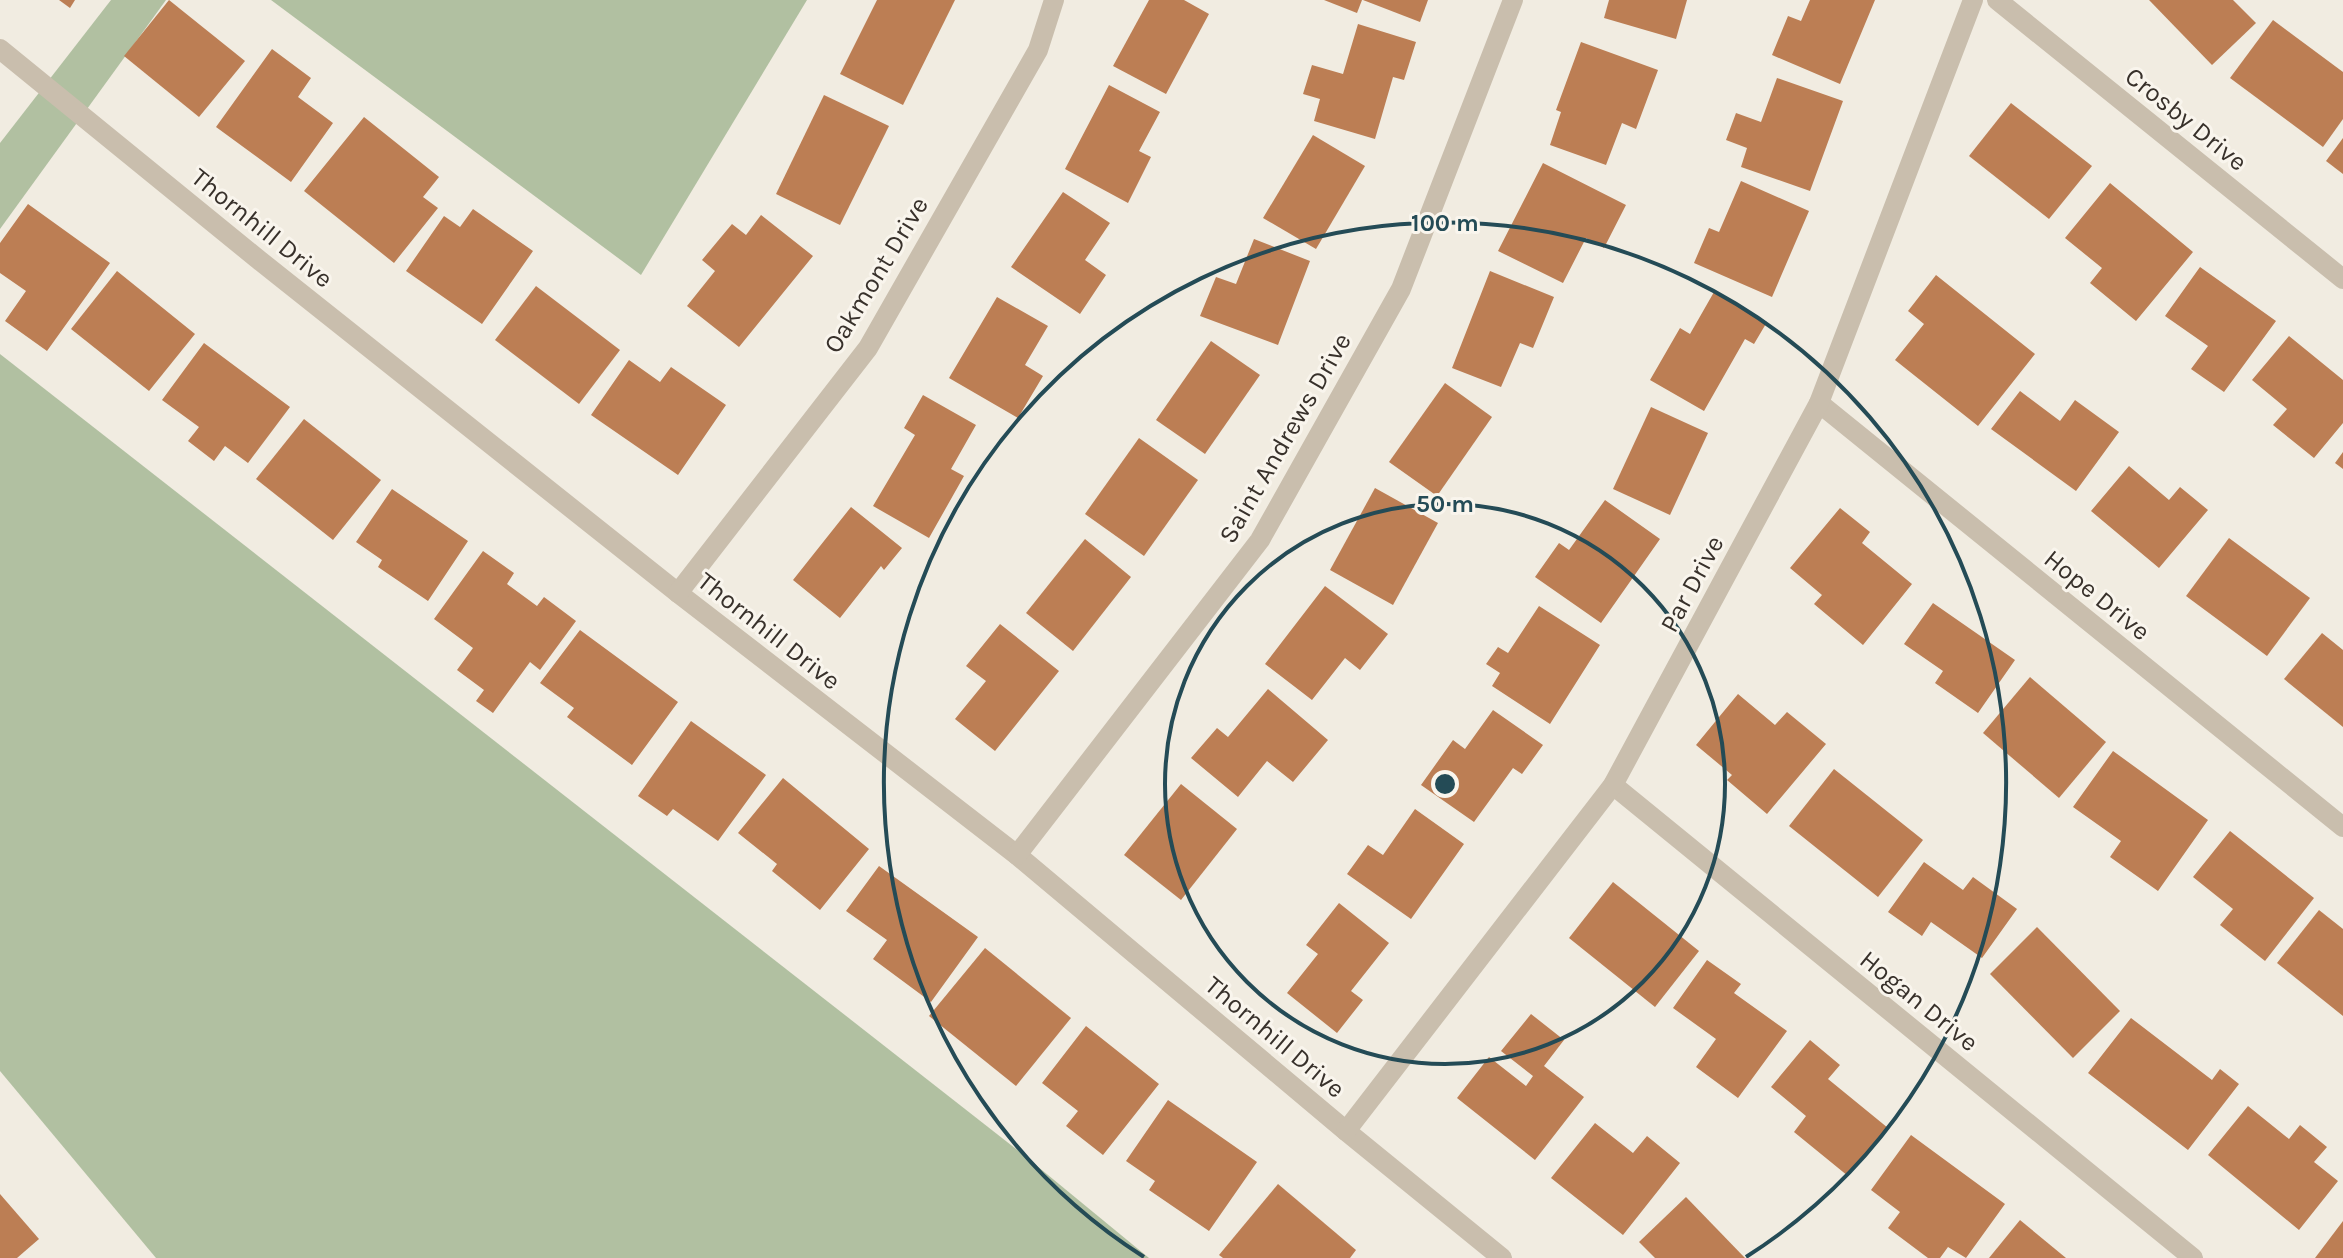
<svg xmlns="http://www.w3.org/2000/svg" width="2343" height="1258" font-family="Karla,sans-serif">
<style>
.green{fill:#b1c0a1}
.building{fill:#bc7e54}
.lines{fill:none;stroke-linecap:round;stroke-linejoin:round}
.minor{stroke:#c9bead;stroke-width:20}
.ring{fill:none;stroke:#244b56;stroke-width:4}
.labels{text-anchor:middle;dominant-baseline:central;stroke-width:6;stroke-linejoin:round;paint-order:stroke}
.street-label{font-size:26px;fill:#38312b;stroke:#f9f5ed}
.centre{fill:#244b56;stroke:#f9f5ed;stroke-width:4}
.ring-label{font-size:24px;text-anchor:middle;font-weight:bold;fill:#244b56;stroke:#f9f5ed;stroke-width:6;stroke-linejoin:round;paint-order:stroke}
</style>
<rect width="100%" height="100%" fill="#f1ece1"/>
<g class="green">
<path d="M111,0H166L0,229V143Z"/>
<path d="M271,0H807L641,275Z"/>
<path d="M0,354L1020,1152L1149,1258H156L0,1071Z"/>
</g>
<g class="building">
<path d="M59,0H75L70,8Z"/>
<path d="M169,0L245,61L199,117L124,56Z"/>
<path d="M877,0H955L903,105L840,74Z"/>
<path d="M1149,0H1184L1209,14L1166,94L1113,66Z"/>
<path d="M1324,0H1362L1357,13Z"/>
<path d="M1363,0H1428L1420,22Z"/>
<path d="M1609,0H1687L1676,39L1604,18Z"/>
<path d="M1810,0H1875L1840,84L1772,55L1788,16L1801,21Z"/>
<path d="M2149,0H2233L2256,23L2212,65Z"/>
<path d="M2273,20L2343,72V119L2323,147L2230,78Z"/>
<path d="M1358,24L1416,42L1404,80L1393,77L1375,139L1314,121L1320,99L1303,94L1312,65L1343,74Z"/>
<path d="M1581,42L1658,70L1636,129L1622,123L1606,165L1550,145L1561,112L1556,110Z"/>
<path d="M272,49L311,78L298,97L333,123L291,182L216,127Z"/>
<path d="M1777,78L1843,101L1810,191L1741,167L1747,148L1726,140L1736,113L1761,122Z"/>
<path d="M1109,85L1160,112L1139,151L1151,157L1128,203L1065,169Z"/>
<path d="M824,95L889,126L840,225L776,194Z"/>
<path d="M2011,103L2092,166L2049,219L1969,156Z"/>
<path d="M364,117L439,177L423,197L438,208L394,263L304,191Z"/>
<path d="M1313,135L1365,166L1316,249L1263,218Z"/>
<path d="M2343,138V174L2326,161Z"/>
<path d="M1543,163L1626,205L1604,248L1586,238L1563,283L1498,251Z"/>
<path d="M1741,181L1809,211L1772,297L1694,263L1709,228L1719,232Z"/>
<path d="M2110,183L2193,252L2136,321L2090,283L2102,268L2065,238Z"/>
<path d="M1063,192L1110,223L1085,260L1106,275L1080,314L1011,267Z"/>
<path d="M28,204L110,263L47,351L5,321L26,291L0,273V243Z"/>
<path d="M473,209L533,251L482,324L406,271L444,216L460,227Z"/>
<path d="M761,215L813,256L739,347L687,306L715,271L702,260L732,224L746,235Z"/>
<path d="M1254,239L1310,261L1278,345L1200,316L1216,277L1236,284Z"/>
<path d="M2200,267L2276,321L2224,392L2191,369L2208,346L2165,316Z"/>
<path d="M117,271L195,334L149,391L71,329Z"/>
<path d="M1490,271L1554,297L1533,348L1520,343L1501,387L1452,368Z"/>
<path d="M1936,275L2035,354L1978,426L1895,360L1924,324L1908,311Z"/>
<path d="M536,286L620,350L579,404L495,340Z"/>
<path d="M1714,292L1767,322L1754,344L1745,339L1704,411L1650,380L1680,328L1690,334Z"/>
<path d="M997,297L1048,326L1025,365L1043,376L1018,418L949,378Z"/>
<path d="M2289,336L2343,380V423L2314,458L2273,425L2287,409L2252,380Z"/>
<path d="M1211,341L1260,375L1205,454L1156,420Z"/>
<path d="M204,343L290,407L248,463L225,446L214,461L188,441L199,427L162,400Z"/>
<path d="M629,360L660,382L671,367L726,405L678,475L591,415Z"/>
<path d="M1445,383L1492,417L1437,496L1389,462Z"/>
<path d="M2020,391L2060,421L2075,400L2119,432L2076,491L1991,429Z"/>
<path d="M923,395L976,425L951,469L964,476L929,538L873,506L915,435L904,428Z"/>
<path d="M1651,407L1708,433L1670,515L1613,489Z"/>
<path d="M304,419L381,480L333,540L256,479Z"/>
<path d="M1139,438L1198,480L1144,556L1085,514Z"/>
<path d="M2343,452V469L2335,463Z"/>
<path d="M2129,466L2169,500L2180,487L2208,510L2159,568L2091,511Z"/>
<path d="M1375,488L1438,523L1393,605L1330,570Z"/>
<path d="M392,489L468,541L428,601L378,567L382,560L356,542Z"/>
<path d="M1605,500L1660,539L1601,623L1535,577L1559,543L1569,550Z"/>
<path d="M851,507L902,548L884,570L881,566L840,618L793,580Z"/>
<path d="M1840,508L1870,532L1862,543L1912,584L1863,645L1814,604L1822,595L1790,568Z"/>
<path d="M2229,538L2310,598L2267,656L2186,596Z"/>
<path d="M1085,539L1131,577L1073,651L1026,613Z"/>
<path d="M483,551L514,573L507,584L537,606L544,597L576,621L540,670L530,662L493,713L476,701L484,690L457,670L473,648L434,619Z"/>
<path d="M1325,586L1388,634L1360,670L1345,658L1312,700L1265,664Z"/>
<path d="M1933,603L2015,660L1978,713L1935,683L1943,671L1904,644Z"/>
<path d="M1539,606L1600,645L1550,724L1492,686L1500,673L1486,664L1498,647L1508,653Z"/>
<path d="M1000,624L1059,671L995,751L955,719L986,681L966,666Z"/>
<path d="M580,630L678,702L632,765L567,717L574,708L540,683Z"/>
<path d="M2322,633L2343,650V727L2284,679Z"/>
<path d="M2030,677L2106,742L2059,798L1983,733Z"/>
<path d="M1268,689L1328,740L1293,782L1267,761L1238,797L1191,758L1217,728L1228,737Z"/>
<path d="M1738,694L1775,725L1787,712L1826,744L1767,814L1727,780L1732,775L1696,745Z"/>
<path d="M1493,710L1543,745L1522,774L1513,768L1474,822L1421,785L1453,740L1465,749Z"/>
<path d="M691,721L766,775L718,841L673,809L667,816L638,796Z"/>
<path d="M2113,751L2208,820L2158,891L2110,857L2121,841L2073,807Z"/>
<path d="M1834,769L1923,840L1878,897L1789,826Z"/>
<path d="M783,778L869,849L820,910L772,871L777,864L738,833Z"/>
<path d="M1181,784L1237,829L1181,900L1124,855Z"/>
<path d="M1415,809L1464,844L1411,919L1347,874L1368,845L1383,855Z"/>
<path d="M2230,831L2314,898L2265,961L2220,925L2233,909L2193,877Z"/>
<path d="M1924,862L1963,890L1973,877L2017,909L1982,958L1931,922L1922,936L1888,912Z"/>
<path d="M879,866L978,937L931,1002L873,959L887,940L846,911Z"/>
<path d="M1613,882L1699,951L1655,1007L1569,938Z"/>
<path d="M1339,903L1389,943L1351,991L1363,1000L1337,1033L1287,993L1318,954L1306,945Z"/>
<path d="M2319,910L2343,929V1016L2277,963Z"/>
<path d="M2037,927L2120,1011L2073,1058L1990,974Z"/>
<path d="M985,948L1071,1018L1016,1086L929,1016Z"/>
<path d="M1707,960L1741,984L1734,993L1787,1031L1738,1098L1696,1067L1716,1039L1673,1008Z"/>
<path d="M1531,1014L1564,1040L1544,1066L1584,1097L1535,1160L1457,1098L1489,1057L1526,1086L1533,1076L1501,1051Z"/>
<path d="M2131,1018L2212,1080L2220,1069L2239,1084L2188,1150L2088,1073Z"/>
<path d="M1086,1026L1159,1084L1103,1155L1066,1126L1078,1111L1042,1083Z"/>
<path d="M1810,1040L1840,1065L1828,1079L1888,1128L1848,1176L1794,1132L1806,1116L1771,1087Z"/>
<path d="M1168,1100L1257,1162L1209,1231L1149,1190L1155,1181L1126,1161Z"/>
<path d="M2248,1106L2289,1139L2300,1125L2327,1147L2314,1162L2338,1181L2299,1230L2208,1155Z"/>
<path d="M1595,1123L1633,1153L1647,1136L1680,1163L1623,1235L1551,1178Z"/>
<path d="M1911,1135L2005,1204L1966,1258L1948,1247L1940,1258H1928L1888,1228L1900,1212L1871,1190Z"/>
<path d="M1278,1184L1356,1250L1350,1258H1223L1219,1255Z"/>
<path d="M0,1194L39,1239L17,1258H0Z"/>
<path d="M1686,1197L1745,1258H1655L1639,1242Z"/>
<path d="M2020,1220L2066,1258H1989Z"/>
<path d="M2343,1221V1258H2315Z"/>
</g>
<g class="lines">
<g class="minor">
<path d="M1997,0L2343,279"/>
<path d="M0,49L259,260L678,593L1017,855L1346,1131L1502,1258"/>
<path d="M1819,403L2343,827"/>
<path d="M678,593L868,348L1038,50L1054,0"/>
<path d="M1613,785L2193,1258"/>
<path d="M1017,855L1260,540L1401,289L1513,0"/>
<path d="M1346,1131L1613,785L1819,403L1973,0"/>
</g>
</g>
<g class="ring">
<circle cx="1445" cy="784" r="280"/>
<path d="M1144 1257A561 561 0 1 1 1746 1257"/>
</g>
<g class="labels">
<g class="street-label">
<text transform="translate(2186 119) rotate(39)">Crosby Drive</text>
<text transform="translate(262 228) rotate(39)">Thornhill Drive</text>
<text transform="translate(876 275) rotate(-59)">Oakmont Drive</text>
<text transform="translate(1285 438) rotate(-60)">Saint Andrews Drive</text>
<text transform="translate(1692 584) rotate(-62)">Par Drive</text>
<text transform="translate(2097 595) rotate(39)">Hope Drive</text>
<text transform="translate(769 631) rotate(38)">Thornhill Drive</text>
<text transform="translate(1919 1001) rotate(39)">Hogan Drive</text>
<text transform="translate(1275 1037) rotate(40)">Thornhill Drive</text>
</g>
</g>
<circle cx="1445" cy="784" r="12" class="centre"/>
<g class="ring-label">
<text x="1445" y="231">100 m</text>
<text x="1445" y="512">50 m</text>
</g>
</svg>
